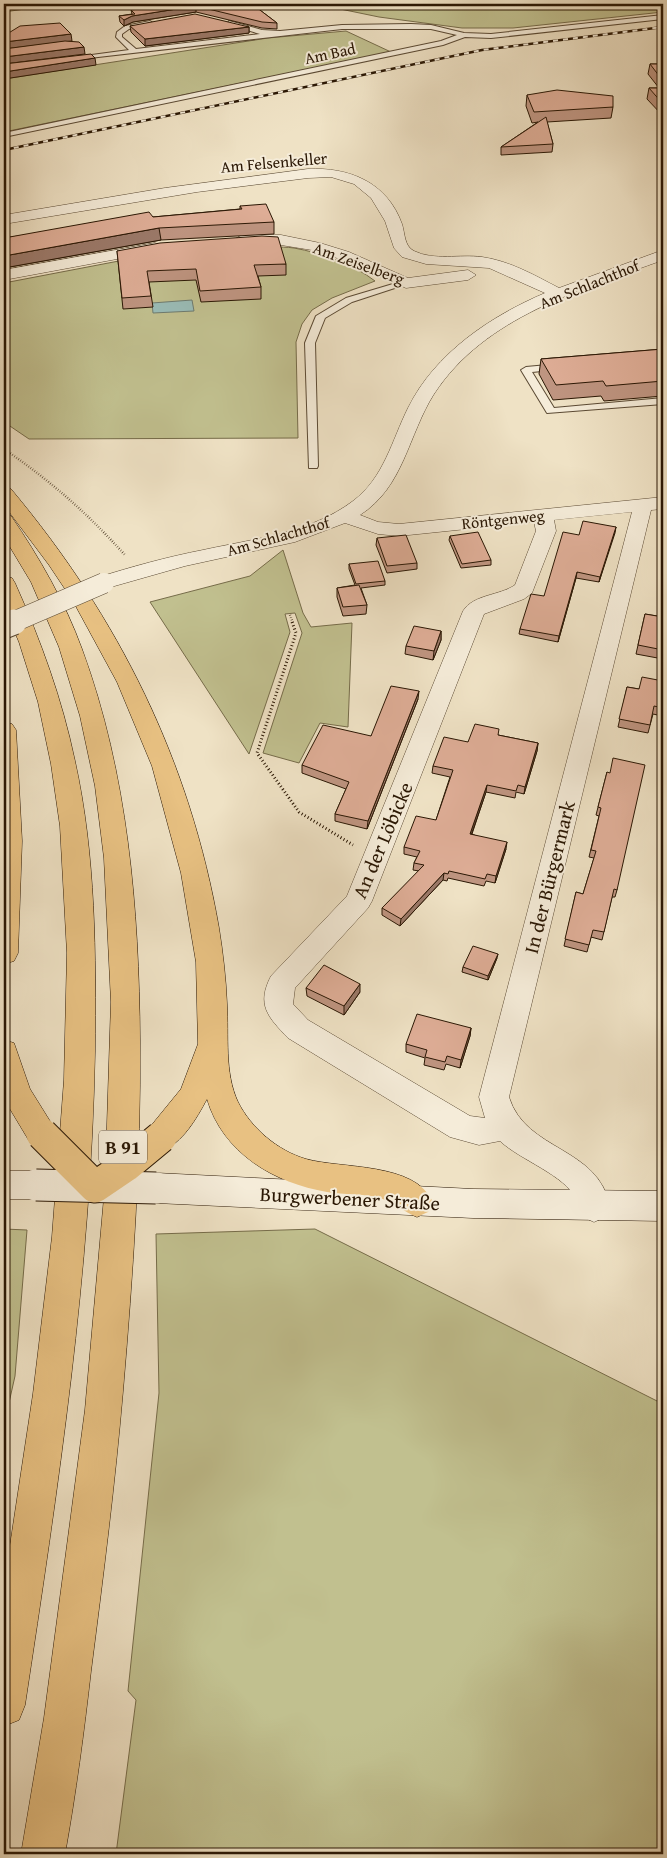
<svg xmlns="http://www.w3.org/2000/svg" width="667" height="1858" font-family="'Gentium Book Plus',serif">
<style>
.green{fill:#c1c08f;stroke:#766c4a}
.water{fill:#9abdb8;stroke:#6d7b70}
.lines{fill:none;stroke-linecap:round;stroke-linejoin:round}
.lane-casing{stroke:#5b4a34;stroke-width:2}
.street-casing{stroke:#5b4a34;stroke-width:1}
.secondary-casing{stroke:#2a1704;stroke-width:1}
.highway-casing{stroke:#2a1704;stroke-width:1}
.path-far1{stroke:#2a1704;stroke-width:2.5;stroke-dasharray:0.5 2;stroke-linecap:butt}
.path{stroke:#2a1704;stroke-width:3;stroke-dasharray:1 2.5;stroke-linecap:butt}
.lane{fill:#f5ecd9;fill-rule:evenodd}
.street{fill:#f5ecd9;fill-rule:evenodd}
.secondary{fill:#f5ecd9;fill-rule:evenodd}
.highway{fill:#e8c182;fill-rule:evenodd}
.rail-casing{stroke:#2a1704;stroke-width:2.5}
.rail{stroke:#f5ecd9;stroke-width:2;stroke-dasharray:5;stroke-linecap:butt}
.street-bridge-far1-casing{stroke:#5b4a34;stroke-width:21;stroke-linecap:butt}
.street-bridge-casing{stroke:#5b4a34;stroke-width:27;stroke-linecap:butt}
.secondary-bridge-casing{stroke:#2a1704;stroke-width:33;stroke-linecap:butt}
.highway-bridge-casing{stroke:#2a1704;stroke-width:33;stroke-linecap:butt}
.street-bridge-far1{stroke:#f5ecd9;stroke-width:20}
.street-bridge{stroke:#f5ecd9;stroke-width:25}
.secondary-bridge{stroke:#f5ecd9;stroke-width:31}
.highway-bridge{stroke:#e8c182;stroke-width:31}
.wall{fill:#bf9581;stroke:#2a1704}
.shaded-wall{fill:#9b7969;stroke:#2a1704}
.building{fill:#dead96;stroke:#2a1704}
.labels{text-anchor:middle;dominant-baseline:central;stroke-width:4;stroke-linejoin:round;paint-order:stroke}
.far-street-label{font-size:16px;fill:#2a1704;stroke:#f5ecd9}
.shield{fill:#f5ecd9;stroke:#675744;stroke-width:1}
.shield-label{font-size:19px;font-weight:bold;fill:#2a1704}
.street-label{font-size:20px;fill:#2a1704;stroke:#f5ecd9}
</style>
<rect width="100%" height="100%" fill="#efe2c5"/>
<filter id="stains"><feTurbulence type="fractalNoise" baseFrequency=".004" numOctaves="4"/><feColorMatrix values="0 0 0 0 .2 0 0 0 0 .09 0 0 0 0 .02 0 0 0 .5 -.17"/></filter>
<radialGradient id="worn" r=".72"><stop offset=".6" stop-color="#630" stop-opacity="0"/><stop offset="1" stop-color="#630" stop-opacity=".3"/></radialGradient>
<g class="green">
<path d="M4,4H59L4,12Z"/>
<path d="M316,4H663V12L513,28H462L379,17Z"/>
<path d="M346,31L391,52L4,132V79L268,38Z"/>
<path d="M251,248C265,248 280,246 294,248C322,253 353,264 375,281L332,298L312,310L302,324L296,342L298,438L29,439L4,422V283L124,260Z"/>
<path d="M283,550L303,613L311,627L352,623L348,727L320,723L299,763L263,753L302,633L295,613L285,614L290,632L249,754L150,602L250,576Z"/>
<path d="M4,1229L27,1230L15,1376L4,1425Z"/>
<path d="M315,1229L663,1404V1854H116L136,1700L128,1691L159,1393L156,1234Z"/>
</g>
<path class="water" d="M192,300L194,311L153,313L152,303Z"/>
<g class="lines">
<defs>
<g id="lane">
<path d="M663,15V19L491,38L465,37L443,45L4,137V133L441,41L457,35L431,29H342L72,60L69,58L129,50L116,37L117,32L125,26L150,21L153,23L129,29L122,34V37L136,49L260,34L227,24L229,21L262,30L280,31L342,25L411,24L431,25L464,33L491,34Z"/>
<path d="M403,281L410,283L352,302L325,318L315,343L318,466L317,468H309L305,343L316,316L346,298Z"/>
<path d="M559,364L564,367L562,369L532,372L554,408L663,398V404L547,413L521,370L526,367Z"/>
</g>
<g id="street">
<path d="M308,169C349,167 387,182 402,224C405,233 404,246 414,251C434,261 460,254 482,257C510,261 534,275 559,288L663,250V260C581,290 485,316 434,394C408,435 404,487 360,515L378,522L399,524L663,497V509L651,510L509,1097C526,1152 599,1146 610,1207L605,1217L594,1222L583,1217C580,1212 579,1205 576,1199C565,1175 520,1160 500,1141L479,1145L450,1137L288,1038C268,1017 256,1005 271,976L347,896L463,611C474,594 499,596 515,585L536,531L534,522L399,536L378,534L345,523L295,542L185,566L104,589L96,588L93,583L96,578C131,567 167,557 203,550C253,539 311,533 353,501C384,478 392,440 408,408C435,353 491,316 545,293L489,268L426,264L402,257L394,248L385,221L371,198L354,184L331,177L308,178L197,192L4,224V215L165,188ZM632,512L479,1097L485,1118L470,1116L308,1020L293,1004L295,988L368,908L372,901L484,614L524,599L532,593L556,531L554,520Z"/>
<path d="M242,235H281L320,243L349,252L408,278L468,270L476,275L468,280L406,288L337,258L312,250L281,245L237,243L234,240Z"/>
<path d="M155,243L160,245L163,248L160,251L4,280V270Z"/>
</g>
<g id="secondary">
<path d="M4,1171H36L47,1175L52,1185L47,1195L36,1199H4Z"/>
<path d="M156,1173L473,1189L663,1191V1221L473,1218L156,1203L145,1198L140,1188L145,1178Z"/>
</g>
<g id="highway">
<path d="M4,487L11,489C119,618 190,761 219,928C223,953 226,979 227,1004C229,1036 224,1072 238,1102C251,1128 278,1151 306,1159C342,1169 415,1162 433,1202L428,1212L417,1217C404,1212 393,1202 380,1198C363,1193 344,1195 327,1192C274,1183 223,1153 207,1099C196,1119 183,1143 161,1151L150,1147L145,1137L150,1127L181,1089L198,1044L196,962L181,873L152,766L117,682L73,601L49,565L4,505Z"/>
<path d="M4,514L11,516C39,557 65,602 82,649C128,774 139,909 140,1041C141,1158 133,1274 123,1391C115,1484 103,1578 91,1671C84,1732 76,1793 65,1854H21L44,1718L85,1410L105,1186L111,1002L104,858L95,786L80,716L59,647L31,582L4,537Z"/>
<path d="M4,577L12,578L15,583C41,641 62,699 75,761C96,856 96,955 95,1052C91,1271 58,1488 25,1705L19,1720L4,1726V1585L33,1394L52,1237L64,1080L67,953L60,826L51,764L38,702L19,642L4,607Z"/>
<path d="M4,722L12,724L16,730L22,841L18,953L14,961L4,964Z"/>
<path d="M4,1040L14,1043L30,1089L58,1134L53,1144L42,1148L31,1144L4,1099Z"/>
</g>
</defs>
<use href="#lane" class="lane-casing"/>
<use href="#street" class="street-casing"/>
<use href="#secondary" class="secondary-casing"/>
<use href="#highway" class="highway-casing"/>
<g class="path-far1">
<path d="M4,449C52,482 86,512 125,555"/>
<path d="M290,615L293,623"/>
</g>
<path class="path" d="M292,622L296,633L257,753L299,812L353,845"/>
<use href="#lane" class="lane"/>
<use href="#street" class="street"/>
<use href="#secondary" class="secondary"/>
<use href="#highway" class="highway"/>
<defs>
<path id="rail" d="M4,150L482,50L663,27"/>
</defs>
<use href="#rail" class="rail-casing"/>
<use href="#rail" class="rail"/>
<defs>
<path id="street-bridge-far1" d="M11,623L104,583"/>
<path id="street-bridge" d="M4,626L14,622"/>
<path id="secondary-bridge" d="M36,1185L156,1188"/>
<path id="highway-bridge" d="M42,1134L95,1187L126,1166L161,1137"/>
</defs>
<use href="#street-bridge-far1" class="street-bridge-far1-casing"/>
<use href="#street-bridge" class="street-bridge-casing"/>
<use href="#secondary-bridge" class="secondary-bridge-casing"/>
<use href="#highway-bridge" class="highway-bridge-casing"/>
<use href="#street-bridge-far1" class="street-bridge-far1"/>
<use href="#street-bridge" class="street-bridge"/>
<use href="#secondary-bridge" class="secondary-bridge"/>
<use href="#highway-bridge" class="highway-bridge"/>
</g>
<g class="wall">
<path d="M179,4H252L277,23V29L262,28L196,12L133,22L124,26L120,22L119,16L132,14L131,10Z"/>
<path d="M130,26L249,27V33L145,46L131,32Z"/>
<path d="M650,64H663V116L647,99L649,88H659L648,74Z"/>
<path d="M527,95L613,107L611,118L547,122L553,144L552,152L501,155V147L538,122L532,123L526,106Z"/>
<path d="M240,206L274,222V234L161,240L4,268V238L153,217L240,209Z"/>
<path d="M117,251L286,264V275L258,276L261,287V299L201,302L196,280L149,282L153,307L123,309Z"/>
<path d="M663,349V396L604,401L601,396L553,400L539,374L541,359Z"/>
<path d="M616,527L599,582L576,578L558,642L519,634L520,629L544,596L579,535Z"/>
<path d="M663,528V542L660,541Z"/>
<path d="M450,536L491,560V565L461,568L449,540Z"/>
<path d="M377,538L417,563V569L387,573L376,545Z"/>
<path d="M349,564L385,581V585L361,588L367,605L366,614L343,616L337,597V588L355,585L349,569Z"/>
<path d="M645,614L663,617V659L636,654Z"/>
<path d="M441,631V640L433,660L405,654L406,646Z"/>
<path d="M663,681V710L662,716L653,714L648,733L618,727L627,687L639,689Z"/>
<path d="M418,699L367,829L335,821V814L346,789L302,773V765L371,736Z"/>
<path d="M498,735L538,743L537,751L524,794L516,792L515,798L486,792L472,834L506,849L495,883L486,881L484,886L448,878L447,881L443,880L400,926L382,915V908L419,871L413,870L414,863L417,857L404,854V847L436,820L450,777L432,773L433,766L468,742Z"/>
<path d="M607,772L617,890L615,897H612L602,940L591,937L587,952L564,946L576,892L583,894L594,858L589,857L599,816L596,815Z"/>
<path d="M497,958L488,980L462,972L463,967Z"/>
<path d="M306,988L360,992L344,1015L307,996Z"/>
<path d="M471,1028L470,1036L460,1068L446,1064L444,1070L424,1065L425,1058L406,1052V1044Z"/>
</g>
<g class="shaded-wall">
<path d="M196,6V12L133,22L124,26V20L132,16Z"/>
<path d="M249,27V33L145,46V39Z"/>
<path d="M71,34L72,41L4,49V42Z"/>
<path d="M84,47L85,54L4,64V57Z"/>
<path d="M95,58L96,65L4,79V72Z"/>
<path d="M159,228L161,240L4,268V256Z"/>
<path d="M616,527L615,533L599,582L600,577Z"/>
<path d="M577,572L576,578L558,642L559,636Z"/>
<path d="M441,631V640L433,660L434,651Z"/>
<path d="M419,691L418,699L367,829L368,821Z"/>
<path d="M538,743L537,751L524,794L525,787Z"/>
<path d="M487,785L486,792L469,841L470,834Z"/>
<path d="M507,842L506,849L495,883L496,876Z"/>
<path d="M444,873L443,880L400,926L401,919Z"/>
<path d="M498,954L497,958L488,980V976Z"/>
<path d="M360,984V992L344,1015V1006Z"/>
<path d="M471,1028L470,1036L460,1068L461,1060Z"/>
</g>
<g class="building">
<path d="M179,4H252L277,23L262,22L196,6L132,16L124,20L119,16L135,14L131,10Z"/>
<path d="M195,14L249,27L145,39L130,26Z"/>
<path d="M60,23L71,34L4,42V34H7L20,26Z"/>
<path d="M65,41L79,42L84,47L4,57V49Z"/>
<path d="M91,54L95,58L4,72V64Z"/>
<path d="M650,64H663V81Z"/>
<path d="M649,88H663V104Z"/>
<path d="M557,90L613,96V107L534,112L527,95Z"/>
<path d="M546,117L553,144L501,147Z"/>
<path d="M266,204L274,222L159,228L4,256V238L149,212L153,217L242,209L240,206Z"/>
<path d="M262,236L278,237L286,264L254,265L261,287L200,291L196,269L147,271L151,296L122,298L117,251L160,243Z"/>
<path d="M663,349V381L606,386L603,381L556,385L541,359Z"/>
<path d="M583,521L616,527L600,577L577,572L559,636L520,629L531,594L544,596L563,532L579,535Z"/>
<path d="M478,532L491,560L462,564L450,536Z"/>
<path d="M406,535L417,563L387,566L377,538Z"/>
<path d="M378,561L385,581L356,584L349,564Z"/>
<path d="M359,585L367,605L343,607L337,588Z"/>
<path d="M645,614L663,617V650L638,645Z"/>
<path d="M414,626L441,631L434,651L406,646Z"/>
<path d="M642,677L663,681V708L654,706L650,725L619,719L627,687L639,689Z"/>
<path d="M391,686L419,691L368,821L335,814L349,782L302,765L323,725L371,736Z"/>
<path d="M475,724L499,729L498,735L538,743L525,787L518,785L516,791L487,785L470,834L507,842L496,876L487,874L485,879L449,871L448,874L444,873L401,919L382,908L424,865L414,863L420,851L404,847L416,816L436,820L453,770L433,766L444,737L468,742Z"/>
<path d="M613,758L645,765L617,890L614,889L604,932L593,930L589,945L565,939L576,892L583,894L596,851L591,850L601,808L598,807L607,772L610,773Z"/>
<path d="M473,946L498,954L488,976L463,967Z"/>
<path d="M324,965L360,984L344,1006L306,988Z"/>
<path d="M417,1014L471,1028L461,1060L447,1056L445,1062L425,1057L427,1050L406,1044Z"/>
</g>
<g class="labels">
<g class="far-street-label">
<text transform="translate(330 53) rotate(-12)">Am Bad</text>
<text transform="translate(274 162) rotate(-5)">Am Felsenkeller</text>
<text transform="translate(359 263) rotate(20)">Am Zeiselberg</text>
<text transform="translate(589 284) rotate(-22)">Am Schlachthof</text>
<text transform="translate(503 519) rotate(-6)">Röntgenweg</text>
<text transform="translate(278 536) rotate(-16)">Am Schlachthof</text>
</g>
<rect class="shield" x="99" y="1130.5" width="48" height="33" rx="4"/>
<g class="shield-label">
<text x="123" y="1147">B 91</text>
</g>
<g class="street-label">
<text transform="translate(382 840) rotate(-67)">An der Löbicke</text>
<text transform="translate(549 877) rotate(-76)">In der Bürgermark</text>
<text transform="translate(350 1198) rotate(3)">Burgwerbener Straße</text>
</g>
</g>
<rect width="667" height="1858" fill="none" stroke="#efe2c5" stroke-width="20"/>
<rect x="5" y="5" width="657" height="1848" fill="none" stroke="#2a1704" stroke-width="2.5"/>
<rect x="10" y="10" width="647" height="1838" fill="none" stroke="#2a1704"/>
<rect width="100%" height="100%" filter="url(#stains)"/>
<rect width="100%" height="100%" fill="url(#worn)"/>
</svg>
